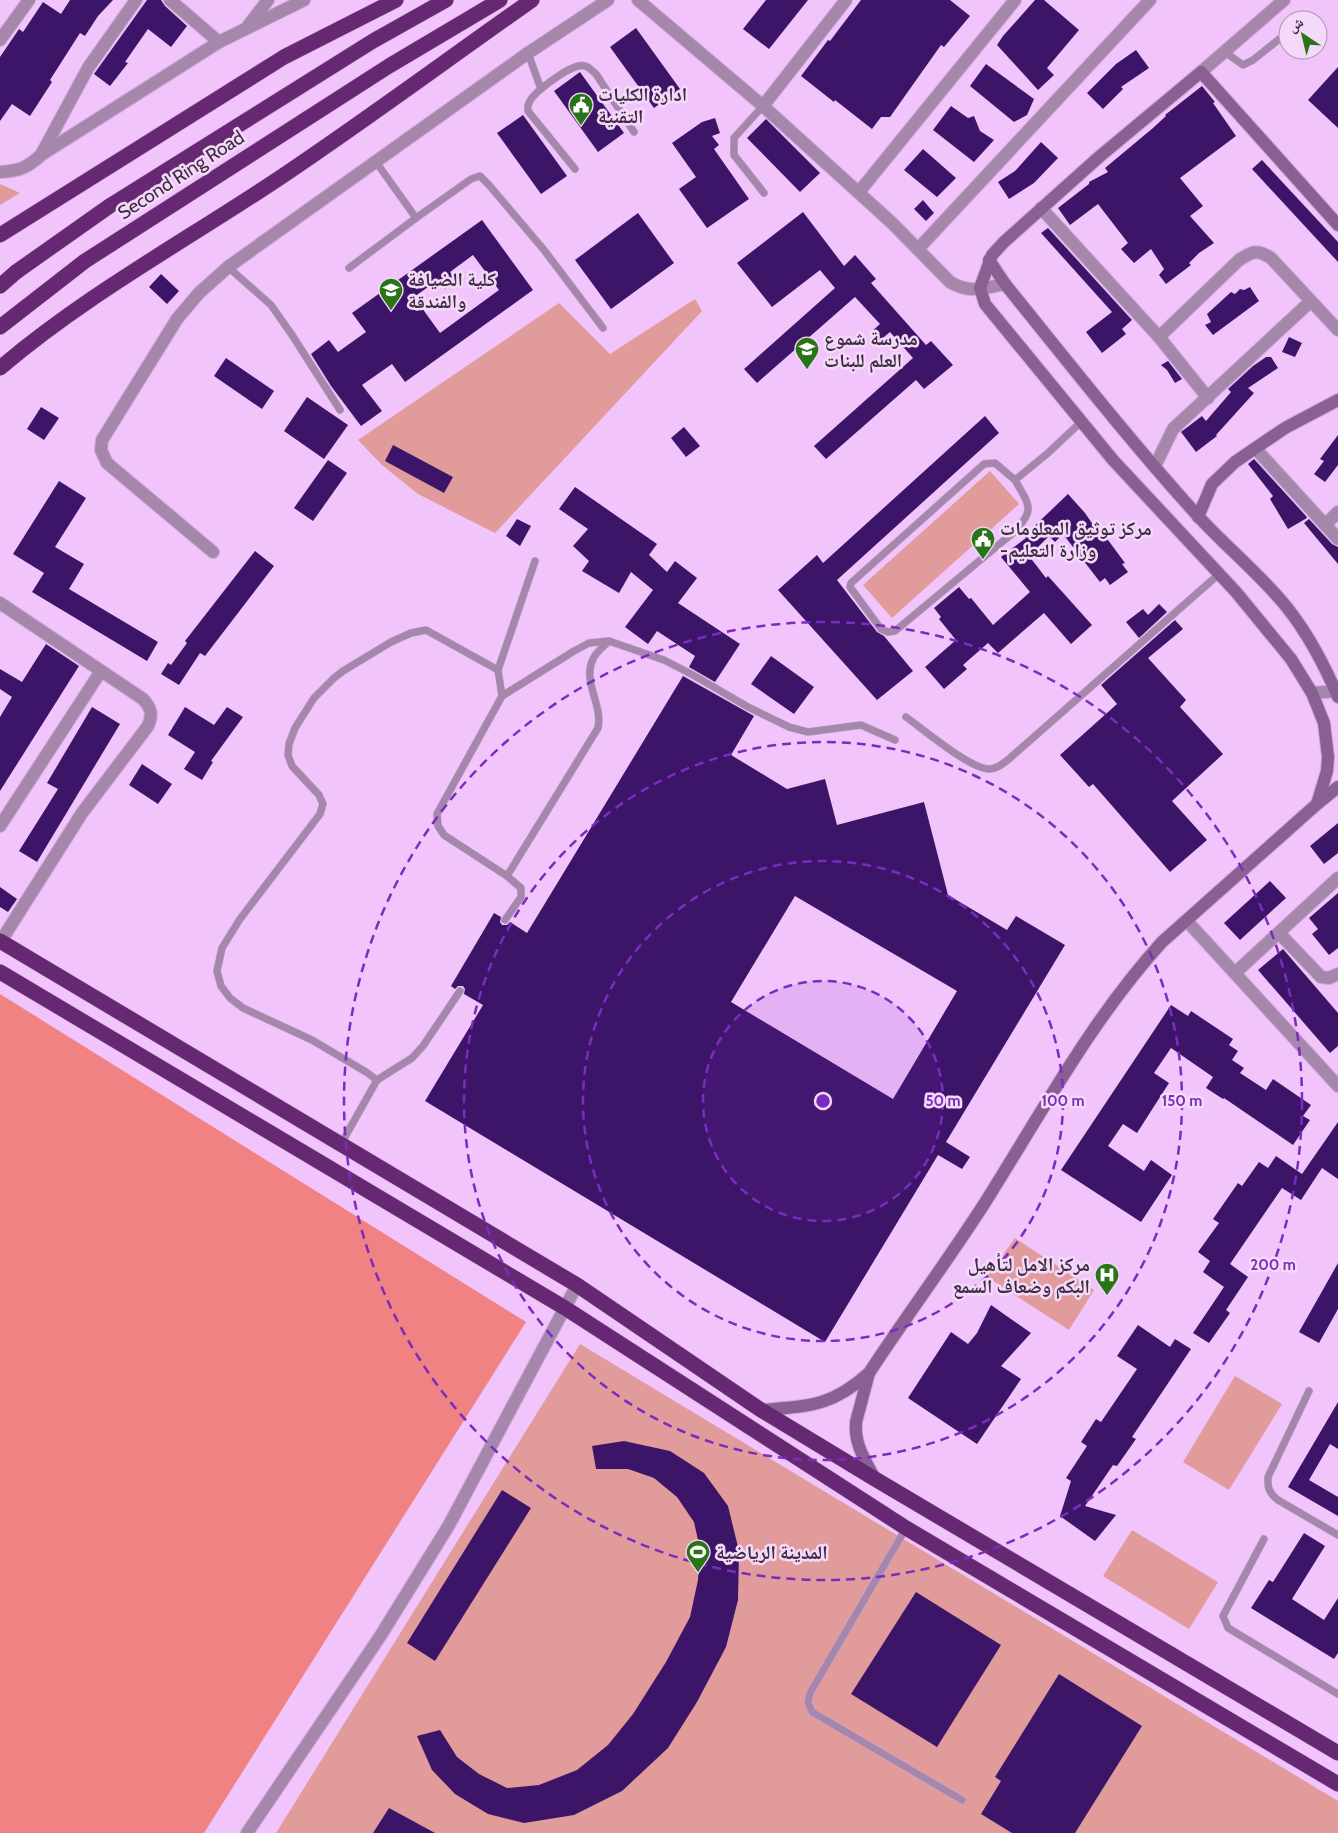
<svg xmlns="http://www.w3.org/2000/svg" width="1338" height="1833" font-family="Cabin,'Noto Naskh Arabic',sans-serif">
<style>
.green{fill:#e09b9a}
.forest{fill:#f08283}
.building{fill:#3d1568;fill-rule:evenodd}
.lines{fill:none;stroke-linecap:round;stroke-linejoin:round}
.lane-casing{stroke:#cea6d7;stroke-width:8}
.street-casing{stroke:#cea6d7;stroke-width:14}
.secondary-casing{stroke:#cea6d7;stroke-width:14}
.highway-casing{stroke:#cea6d7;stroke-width:16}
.lane{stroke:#a487aa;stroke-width:7}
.street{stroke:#a487aa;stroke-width:12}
.secondary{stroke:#8a6093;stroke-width:12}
.highway{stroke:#662872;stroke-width:15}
.ring{fill:none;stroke:#7b2cbf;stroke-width:2.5;stroke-dasharray:9 6}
.labels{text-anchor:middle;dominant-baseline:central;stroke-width:5;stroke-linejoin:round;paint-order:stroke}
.poi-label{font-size:19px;font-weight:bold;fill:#3e2d42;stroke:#f5d9fa;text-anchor:start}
.street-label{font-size:19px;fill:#3e2d42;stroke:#f5d9fa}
.centre{fill:#7b2cbf;stroke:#f5d9fa;stroke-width:2.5}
.ring-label{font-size:15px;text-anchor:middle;font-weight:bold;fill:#7b2cbf;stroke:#f5d9fa;stroke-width:5;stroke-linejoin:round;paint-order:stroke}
</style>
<rect width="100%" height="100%" fill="#f2c4fc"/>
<g class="green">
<path d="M0,184L20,193L0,205Z"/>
<path d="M695,299L702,311L495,533L418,494L382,465L358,440L559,303L610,354Z"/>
<path d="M990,471L1019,504L892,618L863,585Z"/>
<path d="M1015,1238L1094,1290L1069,1330L987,1277Z"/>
<path d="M580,1344L1338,1801V1833H276Z"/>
<path d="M1235,1376L1282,1404L1229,1490L1183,1462Z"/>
<path d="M1132,1530L1218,1582L1189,1629L1103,1576Z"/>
</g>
<path class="forest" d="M0,994L526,1322L204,1833H0Z"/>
<g class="building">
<path d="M70,0H113L98,16L85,36L80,33L50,80L52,82L30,116L12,104L0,121V57L19,29L23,32L43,2L61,14Z"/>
<path d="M147,0H161L165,6L187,26L171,47L148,29L125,62L128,63L110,86L94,74Z"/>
<path d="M766,0H808L769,49L743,29Z"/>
<path d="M861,0H950L970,16L944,47L941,45L890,117H881L872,129L835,100L834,102L801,76L828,40L830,41Z"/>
<path d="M1035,0H1044L1079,30L1047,68L1054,75L1038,90L997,45L1003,36Z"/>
<path d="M636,28L680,89L654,108L610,47Z"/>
<path d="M1136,50L1149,68L1121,87L1123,89L1103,109L1087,93L1116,64Z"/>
<path d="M986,64L1034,99L1027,115L1014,122L970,86Z"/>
<path d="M1338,67V128L1308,100Z"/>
<path d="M580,72L624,133L598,152L554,91Z"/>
<path d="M1202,86L1215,102L1213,103L1236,136L1180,178L1203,206L1190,216L1214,243L1199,253L1189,263L1191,265L1166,284L1159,275L1164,269L1151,249L1134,263L1121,249L1128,243L1098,204L1070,225L1058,208L1089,184V182L1108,172L1105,168L1153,128L1166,116L1165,115Z"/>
<path d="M951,106L968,118L974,116L980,131L994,140L974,162L933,130Z"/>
<path d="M523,115L567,176L541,194L497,133Z"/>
<path d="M715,118L720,133L712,136L719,145L714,149L749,199L707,228L679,189L696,177L672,143L702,122Z"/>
<path d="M766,119L820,173L800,192L747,138Z"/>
<path d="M1041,142L1058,158L1034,183L1009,199L998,182L1015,171Z"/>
<path d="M923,149L956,178L937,197L904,170Z"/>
<path d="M1262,160L1338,242V262L1252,169Z"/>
<path d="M923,200L934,213L926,221L914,209Z"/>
<path d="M803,212L844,266L855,255L876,279L871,283L926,345L931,341L953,365L924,389L916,380L826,459L814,446L913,358L890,332L878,342L870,333L880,324L855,297L757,383L744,369L835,288L820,270L772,307L737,263Z"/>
<path d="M638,213L674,263L611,309L575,260Z"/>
<path d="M482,220L533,290L405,382L392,364L362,385L382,411L361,426L331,386L311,354L329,340L338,352L366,332L352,313ZM473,255L499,290L440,333L414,297L438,280L445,289L456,281L450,272Z"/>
<path d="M1048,228L1132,320L1122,329L1126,334L1102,353L1086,332L1112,312L1041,233Z"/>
<path d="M161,274L179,291L167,304L149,287Z"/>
<path d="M1250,287L1259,301L1213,335L1205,325L1211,322L1207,314L1231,292L1235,294L1240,289L1244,290Z"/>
<path d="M1289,337L1302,343L1295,357L1282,352Z"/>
<path d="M1266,357H1271L1278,368L1248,388L1254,393L1216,435L1217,436L1196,452L1181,432L1202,416L1206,421L1231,392L1228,389L1253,366Z"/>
<path d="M226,358L274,391L262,409L214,376Z"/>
<path d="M1168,361L1182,379L1175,383L1167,370L1161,365Z"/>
<path d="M307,397L348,425L324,459L284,431Z"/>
<path d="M41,407L59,418L44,440L27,429Z"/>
<path d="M985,416L999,433L837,580L877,632L884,636L913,671L877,700L778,590L817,555L823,563Z"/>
<path d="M684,427L700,446L686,457L671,438Z"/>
<path d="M1338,435V465L1325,482L1314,474L1324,461L1320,459Z"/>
<path d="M393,445L453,477L444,493L385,461Z"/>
<path d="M1254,459L1306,516L1307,518L1288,529L1270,499L1273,496L1248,464Z"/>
<path d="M328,460L347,473L313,521L294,508Z"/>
<path d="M59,481L86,498L55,547L84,564L69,589L158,642L147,661L32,592L44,573L13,554Z"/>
<path d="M575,487L657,544L649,555L667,572L675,561L697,578L678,603L740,644L715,682L689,667L695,656L657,631L648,644L625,627L653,590L631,572L619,593L582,571L589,561L573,546L588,529L559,509Z"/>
<path d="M1068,494L1085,513L1102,538L1105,536L1125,563L1122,564L1128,572L1110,585L1105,578L1100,582L1063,534L1055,542L1049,536L1029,556L1046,578L1048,576L1092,625L1071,644L1044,613L998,653L988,643L963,665L967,669L944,689L925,667L956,640L939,619L941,617L934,608L959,587L969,599L971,598L993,625L1030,592L1001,557L1026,538L1024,536Z"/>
<path d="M517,519L531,526L520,546L506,536Z"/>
<path d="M1309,519L1332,544L1338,547V564L1304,523Z"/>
<path d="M255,551L274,566L205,656L200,653L179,685L161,674L168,663L171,665L187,643L185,641Z"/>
<path d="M1159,604L1167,612L1139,638L1126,622L1143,609L1148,615Z"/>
<path d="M1175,620L1183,629L1148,658L1186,700L1180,707L1223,754L1172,801L1207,840L1170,872L1093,784L1089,787L1060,755L1117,704L1101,685Z"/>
<path d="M46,644L79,666L0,791V717L12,697L0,689V669L22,682Z"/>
<path d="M771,656L814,687L794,714L751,684Z"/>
<path d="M683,676L754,716L731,755L787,789L825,779L837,825L924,802L948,895L1007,930L1016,916L1065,945L946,1142L970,1157L962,1169L938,1155L825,1342L425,1101L483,1005L464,994L465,989L463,986H458L455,989L451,986L494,913L501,917L500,922L502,925H507L510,922L527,933ZM795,896L957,991L893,1099L731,1002Z"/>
<path d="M92,707L120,724L37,862L19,851L58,789L47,783Z"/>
<path d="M185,707L214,725L227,707L243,717L211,761L213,762L202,780L184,769L195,752L168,735Z"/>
<path d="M142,764L172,784L158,804L129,785Z"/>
<path d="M1338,823V853L1324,864L1310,846Z"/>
<path d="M1270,881L1286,898L1240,940L1224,923Z"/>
<path d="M0,887L17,899L8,912L0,907Z"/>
<path d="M1338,893V948L1329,955L1312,934L1318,929L1309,918Z"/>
<path d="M1283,949L1338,1013V1046L1330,1053L1258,970Z"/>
<path d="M1171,1005L1188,1016L1191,1011L1233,1039L1229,1045L1238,1051L1232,1060L1244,1068L1240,1073L1266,1090L1273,1079L1311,1105L1303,1116L1310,1120L1293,1145L1224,1098L1223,1099L1206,1088L1213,1077L1171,1048L1154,1073L1169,1083L1137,1133L1123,1124L1108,1146L1144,1171L1151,1160L1172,1175L1141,1222L1061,1170Z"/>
<path d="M1338,1122V1179L1322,1168L1301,1200L1282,1188L1230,1264L1248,1277L1226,1310L1230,1313L1209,1343L1193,1333L1224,1287L1203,1272L1210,1261L1198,1252L1219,1223L1213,1219L1238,1183L1242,1186L1259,1162L1268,1168L1276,1156L1302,1174Z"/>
<path d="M1338,1263V1309L1319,1343L1299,1332Z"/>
<path d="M991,1305L1031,1333L1001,1366L1021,1379L977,1444L908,1398L951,1332L968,1344L977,1333Z"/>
<path d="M1138,1325L1170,1347L1175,1339L1191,1349L1132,1437L1136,1439L1117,1466L1113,1465L1085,1506L1116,1515L1095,1541L1060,1516L1071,1481L1066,1478L1087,1446L1081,1442L1096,1419L1101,1422L1137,1369L1117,1356Z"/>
<path d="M1338,1402V1449L1330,1444L1309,1480L1338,1497V1516L1288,1487Z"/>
<path d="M624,1441L670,1451L704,1473L728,1506L739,1551L738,1600L726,1647L697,1702L668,1748L622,1791L574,1815L524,1823L488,1814L455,1794L432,1770L417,1736L440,1730L457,1757L479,1774L507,1788L539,1785L577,1770L608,1745L633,1714L666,1662L690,1617L698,1580L700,1549L694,1522L677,1497L654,1478L628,1469H596L592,1446Z"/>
<path d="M502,1490L531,1508L435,1661L407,1643Z"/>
<path d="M1304,1533L1325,1546L1292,1599L1324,1620L1338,1598V1653L1334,1659L1251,1608L1269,1580L1273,1582Z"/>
<path d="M916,1592L1001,1645L937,1747L851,1694Z"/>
<path d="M1059,1674L1142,1726L1075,1833H1012L981,1814L1001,1781L995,1777Z"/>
<path d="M389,1808L435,1833H373Z"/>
</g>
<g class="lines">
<defs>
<g id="lane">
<path d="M1225,52L1243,65L1253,60L1288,32"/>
<path d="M528,53L541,89"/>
<path d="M763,106L734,138V155L764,193"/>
<path d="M376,162L416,218L471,179L480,176L489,185L544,250L603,328"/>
<path d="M575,169L528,111C528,108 527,106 529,103C533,92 567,68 579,66C586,64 590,69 596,74L634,132"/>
<path d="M228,267L271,305L292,335L340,410"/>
<path d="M349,268L416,218"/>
<path d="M1015,480L995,463L984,464L851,583L850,587L881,629L888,632L895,631L1014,532C1036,509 1029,505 1015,480L1048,453L1082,421"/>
<path d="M498,670L535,561"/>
<path d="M502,696L574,651L589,643L609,641"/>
<path d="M906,717C923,729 970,769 989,769C997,769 1004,763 1010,758L1219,574"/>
<path d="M505,920L521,897V888L507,876L598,728C603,704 582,682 593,659C596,652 604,646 609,641L664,660L693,675L748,707L789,727L808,732L861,725L895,740"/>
<path d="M377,1080L412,1058L423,1046L460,991"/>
<path d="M341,1144L377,1080L366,1072L312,1040L243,1008L230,998L221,986L217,971L222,948L240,919L320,814L323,804L319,795L292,766L288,755L289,744L295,728L314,698L334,678L343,671L391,642L411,633L426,630L498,670L502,696L437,814L438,826L444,835L507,876"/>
<path d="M1309,1391L1268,1477C1267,1488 1270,1494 1278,1500L1338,1535"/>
<path d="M906,1528L810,1693L808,1702L812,1712L962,1800"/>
<path d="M1264,1539L1223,1616L1228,1628L1338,1694"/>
</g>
<g id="street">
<path d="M170,0L219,42"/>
<path d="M638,0L763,106L892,223L950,282C970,294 983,288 1005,284"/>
<path d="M248,26L268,0"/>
<path d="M0,40L29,0"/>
<path d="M1201,72L1284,0"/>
<path d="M763,106L846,0"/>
<path d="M42,153L88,68L136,0"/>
<path d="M0,172C19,171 27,168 41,155L219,42L304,0"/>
<path d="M859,192L1015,0"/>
<path d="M1041,208L1159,337L1208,398"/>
<path d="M918,249L1150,0"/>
<path d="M1159,337L1239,260C1253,251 1257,249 1271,258L1338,330"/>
<path d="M1256,449L1338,539"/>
<path d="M1155,466L1173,429L1311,301"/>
<path d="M1325,525L1338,512"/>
<path d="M213,552L107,463L101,450L102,440L177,319L199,293L228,267L528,53L608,0"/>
<path d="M0,603L143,699C151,708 153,714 148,726L82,813L1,941"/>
<path d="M1312,693L1338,691"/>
<path d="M0,826L101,671"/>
<path d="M1187,921L1338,1086"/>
<path d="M1279,933L1321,977L1329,978L1338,974"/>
<path d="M1235,973L1338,878"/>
<path d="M247,1833L381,1635L449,1525L577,1285"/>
</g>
<g id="secondary">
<path d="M989,260L1005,284C1068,362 1130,441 1197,515C1225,546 1258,572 1285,605C1307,632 1324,664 1338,697"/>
<path d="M1198,517L1212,484L1235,462L1285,428L1338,400"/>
<path d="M1317,804L1327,771L1328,757L1324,723L1312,693L1291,659L1236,592L1113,460L985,304L980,288L992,255L1004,242L1099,157L1201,72L1338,225"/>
<path d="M869,1373L856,1422C854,1444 865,1460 875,1479"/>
<path d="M761,1410C809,1406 831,1407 869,1373C907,1315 949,1259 986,1201C1042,1112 1092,1019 1162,942L1317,804L1338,787"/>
</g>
<g id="highway">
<path d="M0,235L284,57L396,0"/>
<path d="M0,286L16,272L111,205L373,41L446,0"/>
<path d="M0,327L85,261L389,66L500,0"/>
<path d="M0,368C87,294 187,240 281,177C366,120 448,59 532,0"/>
<path d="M0,941L577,1285L761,1410L875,1479L1338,1753"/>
<path d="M0,972L565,1308L906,1528L1338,1784"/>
</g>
</defs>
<use href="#lane" class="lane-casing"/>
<use href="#street" class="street-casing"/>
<use href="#secondary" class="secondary-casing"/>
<use href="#highway" class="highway-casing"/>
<use href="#lane" class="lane"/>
<use href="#street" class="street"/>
<use href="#secondary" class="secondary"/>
<use href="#highway" class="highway"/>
</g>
<circle cx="823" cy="1101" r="120" fill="#7b2cbf" fill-opacity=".12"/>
<g class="ring">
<circle cx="823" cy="1101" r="120"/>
<circle cx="823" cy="1101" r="240"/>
<circle cx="823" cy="1101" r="359"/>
<circle cx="823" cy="1101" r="479"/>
</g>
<defs>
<symbol id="civic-pin" viewBox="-11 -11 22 30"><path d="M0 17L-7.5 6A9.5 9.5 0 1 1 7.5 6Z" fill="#2a7418" stroke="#f5d9fa"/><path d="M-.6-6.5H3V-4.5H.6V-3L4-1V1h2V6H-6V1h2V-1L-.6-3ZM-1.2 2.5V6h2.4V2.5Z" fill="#fff"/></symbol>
<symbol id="university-pin" viewBox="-11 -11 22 30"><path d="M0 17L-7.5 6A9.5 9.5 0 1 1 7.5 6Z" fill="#2a7418" stroke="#f5d9fa"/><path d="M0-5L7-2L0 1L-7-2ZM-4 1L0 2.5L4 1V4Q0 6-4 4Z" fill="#fff"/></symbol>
<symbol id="school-pin" viewBox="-11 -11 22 30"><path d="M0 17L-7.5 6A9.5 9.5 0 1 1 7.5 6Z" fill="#2a7418" stroke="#f5d9fa"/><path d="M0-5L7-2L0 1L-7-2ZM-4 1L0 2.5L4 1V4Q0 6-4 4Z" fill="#fff"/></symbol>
<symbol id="hospital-pin" viewBox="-11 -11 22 30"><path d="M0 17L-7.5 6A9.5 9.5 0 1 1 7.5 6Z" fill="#2a7418" stroke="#f5d9fa"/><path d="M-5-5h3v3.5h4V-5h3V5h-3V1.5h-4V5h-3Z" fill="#fff"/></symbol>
<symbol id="stadium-pin" viewBox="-11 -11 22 30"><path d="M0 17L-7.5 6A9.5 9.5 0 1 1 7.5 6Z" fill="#2a7418" stroke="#f5d9fa"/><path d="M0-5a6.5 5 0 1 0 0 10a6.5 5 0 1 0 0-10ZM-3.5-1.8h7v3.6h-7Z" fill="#fff"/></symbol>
</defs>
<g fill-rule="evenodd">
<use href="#civic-pin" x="567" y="91" width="28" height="38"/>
<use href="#university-pin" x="377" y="276" width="28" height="38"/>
<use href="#school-pin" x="793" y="335" width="28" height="38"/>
<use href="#civic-pin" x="969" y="525" width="28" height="38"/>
<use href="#hospital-pin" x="1093" y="1261" width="28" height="38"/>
<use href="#stadium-pin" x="684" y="1538" width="28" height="38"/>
</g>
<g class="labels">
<g class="poi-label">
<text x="598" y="94">ادارة الكليات<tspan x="598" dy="22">التقنية</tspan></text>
<text x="408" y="279">كلية الضيافة<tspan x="408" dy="22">والفندقة</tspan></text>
<text x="824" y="338">مدرسة شموع<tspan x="824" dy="22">العلم للبنات</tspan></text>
<text x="1000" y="528">مركز توثيق المعلومات<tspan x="1000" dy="22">-وزارة التعليم</tspan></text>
<text x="1090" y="1264" text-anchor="end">مركز الامل لتأهيل<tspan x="1090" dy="22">البكم وضعاف السمع</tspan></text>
<text x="716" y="1552">المدينة الرياضية</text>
</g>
<g class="street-label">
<text transform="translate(181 175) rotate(-33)">Second Ring Road</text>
</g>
</g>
<circle cx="823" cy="1101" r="8" class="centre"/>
<g class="ring-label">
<text x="943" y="1106">50 m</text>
<text x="1063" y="1106">100 m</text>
<text x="1182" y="1106">150 m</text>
<text x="1273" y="1270">200 m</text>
</g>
<g transform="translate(1303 35) rotate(325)"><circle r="24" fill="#f5d9fa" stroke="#ac94b0"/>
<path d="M0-4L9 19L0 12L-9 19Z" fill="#2a7418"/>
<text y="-8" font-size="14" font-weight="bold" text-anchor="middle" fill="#3e2d42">ش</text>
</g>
</svg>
